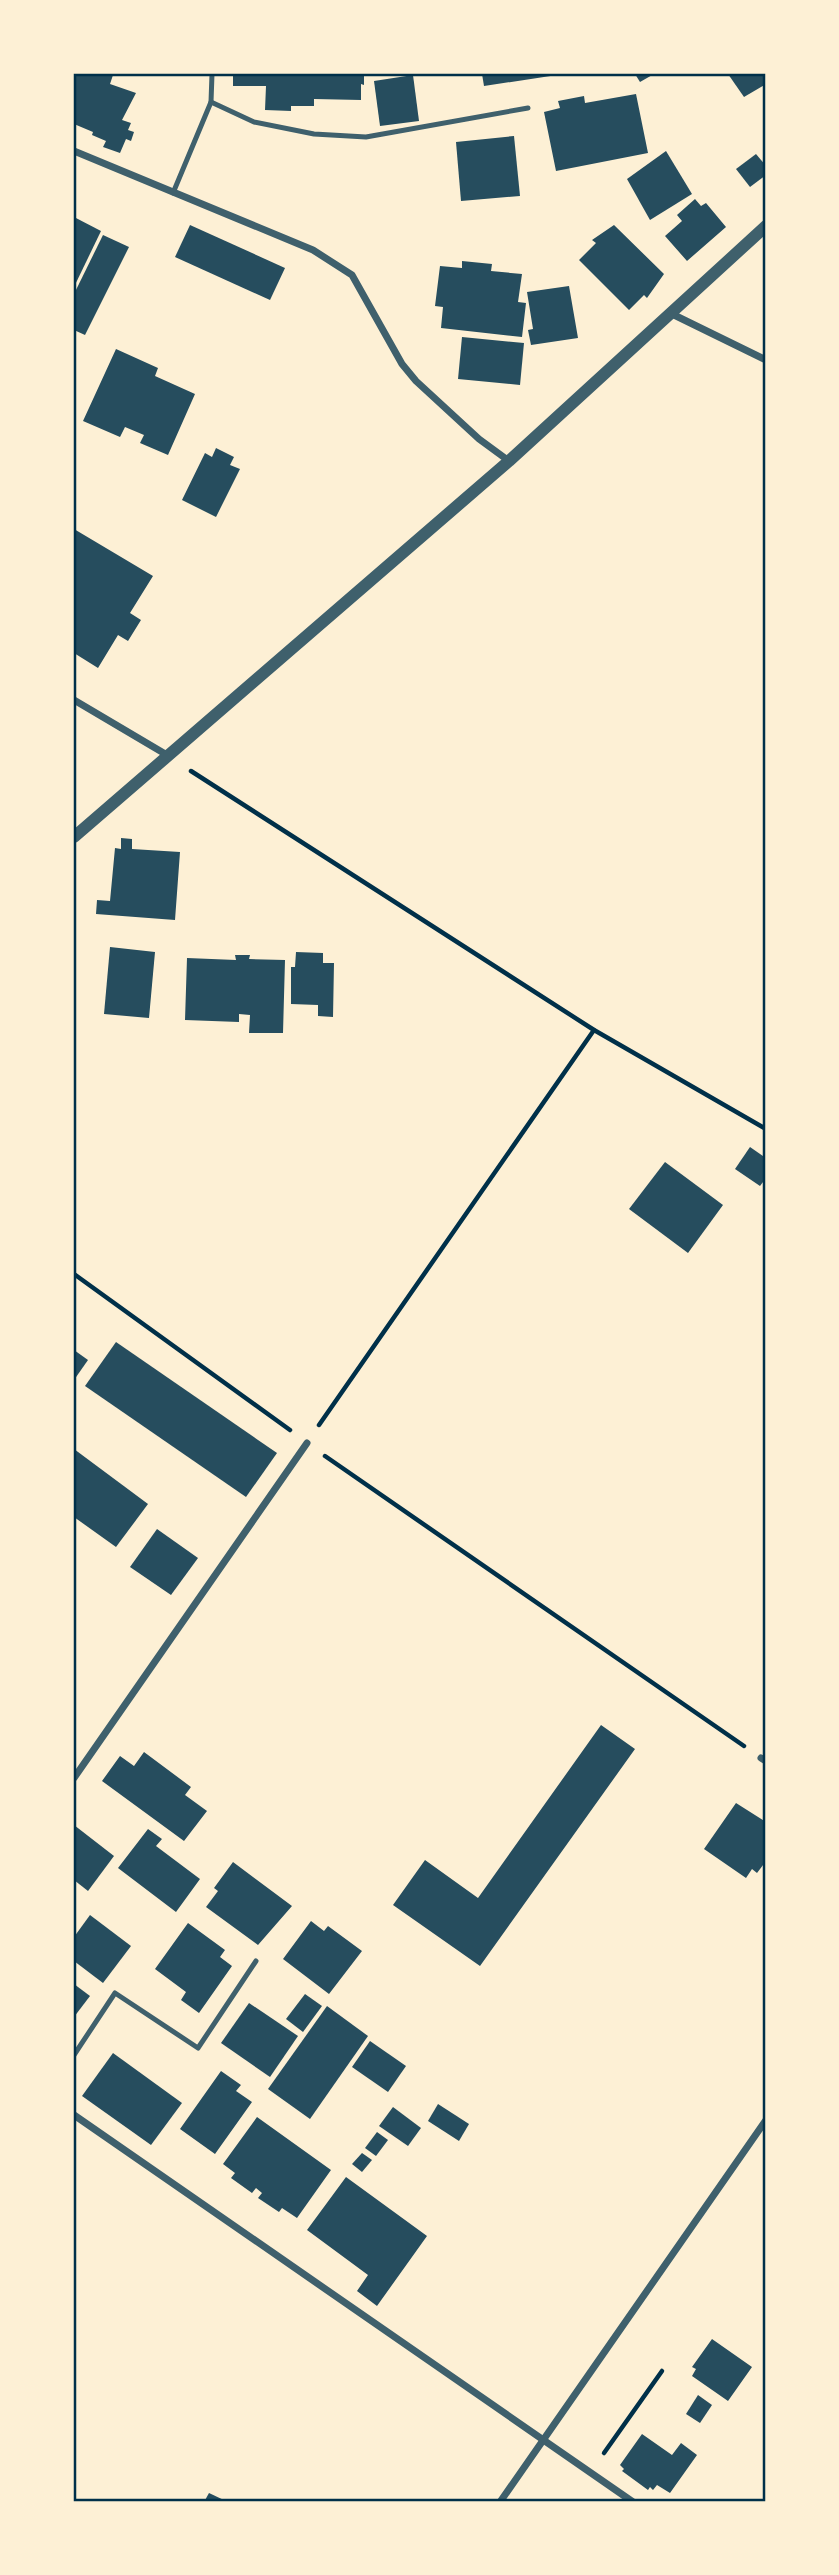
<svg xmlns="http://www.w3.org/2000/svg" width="839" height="2575" font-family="'PT Sans',sans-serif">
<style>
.building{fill:#264d5e}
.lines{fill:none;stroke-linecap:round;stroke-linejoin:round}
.path{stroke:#003049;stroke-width:4.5}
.service{stroke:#3f606c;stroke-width:5}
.minor{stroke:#3f606c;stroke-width:7}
.tertiary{stroke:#3f606c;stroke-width:12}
.neatline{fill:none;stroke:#003049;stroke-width:2.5}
</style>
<rect width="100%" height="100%" fill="#fdf0d5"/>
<g class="building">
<path d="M74,74H110L113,75L110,84L136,93L122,120L131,123L128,130L134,132L131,141L126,139L120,153L103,147L106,141L92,135L93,132L74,124Z"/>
<path d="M233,74H364V85L361,84V100L314,99V106H291V111L265,110L266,86H233Z"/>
<path d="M482,74H557V75L484,86Z"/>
<path d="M635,74H654L640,82Z"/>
<path d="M728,74H766V84L744,97Z"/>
<path d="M413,75L419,121L380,126L374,81Z"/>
<path d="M636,94L648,153L556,171L544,112L560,108L558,101L584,96L585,103Z"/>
<path d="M514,136L520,196L461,201L456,142Z"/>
<path d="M666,151L692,194L650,220L627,179Z"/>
<path d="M756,154L766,166V175L750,187L736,169Z"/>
<path d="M695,199L701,206L706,203L726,227L687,261L665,236L682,221L677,215Z"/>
<path d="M74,217L101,231L74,287Z"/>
<path d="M190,225L285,268L270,300L175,257Z"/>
<path d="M614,225L664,274L647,298L644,295L629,310L579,260L596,243L592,240Z"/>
<path d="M103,235L129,247L85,335L74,330V294Z"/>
<path d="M462,261L492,264L491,271L522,274L518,302L526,303L522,337L441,328L443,307L435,306L440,266L462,268Z"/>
<path d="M569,286L578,338L531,345L528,330L533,329L527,292Z"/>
<path d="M462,337L524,343L520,385L458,379Z"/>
<path d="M116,349L158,368L155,376L195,394L168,455L140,443L144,435L125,427L120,437L83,421Z"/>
<path d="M216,448L234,457L230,465L240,469L216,517L182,500L205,453L212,457Z"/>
<path d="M74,529L153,576L130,613L141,620L128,641L118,635L98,668L74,653Z"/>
<path d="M121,838L132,839V849L180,852L175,920L96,914L97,900L110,901L115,848L121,849Z"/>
<path d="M110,947L155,952L149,1018L104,1014Z"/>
<path d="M296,952L323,953V963H334L333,1017L318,1016V1005L291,1004V967H295Z"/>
<path d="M235,955H250L249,959L285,960L283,1033H249L250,1015L239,1014V1022L185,1020L187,958L236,960Z"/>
<path d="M750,1147L766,1158V1178L760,1186L735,1169Z"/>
<path d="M665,1162L723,1205L688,1253L629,1209Z"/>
<path d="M116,1342L277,1453L246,1497L85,1386Z"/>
<path d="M74,1350L88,1360L74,1380Z"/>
<path d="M74,1449L148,1504L116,1547L74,1517Z"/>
<path d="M157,1529L198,1558L171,1595L130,1567Z"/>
<path d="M601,1725L635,1749L480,1966L393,1905L425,1860L478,1898Z"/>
<path d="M144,1752L191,1787L185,1795L207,1811L184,1841L102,1781L120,1756L134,1766Z"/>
<path d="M736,1803L766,1822V1861L757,1873L752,1869L746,1878L704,1849Z"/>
<path d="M74,1825L114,1856L88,1891L74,1880Z"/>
<path d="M148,1829L162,1839L156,1846L200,1879L176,1912L118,1868Z"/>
<path d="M233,1862L292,1906L258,1945L206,1907L218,1891L214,1888Z"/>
<path d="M90,1915L131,1946L103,1983L74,1961V1937Z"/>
<path d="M311,1921L324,1931L328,1926L362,1951L329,1994L283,1959Z"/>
<path d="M188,1923L225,1950L220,1957L232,1966L199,2013L181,2000L186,1992L155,1969Z"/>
<path d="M74,1984L90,1996L74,2017Z"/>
<path d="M305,1994L322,2006L303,2032L286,2019Z"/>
<path d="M249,2003L298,2036L270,2077L221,2043Z"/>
<path d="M327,2006L368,2036L310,2119L268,2089Z"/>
<path d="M370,2041L406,2066L388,2092L352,2067Z"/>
<path d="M113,2053L182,2103L151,2145L82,2096Z"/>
<path d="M221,2071L241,2085L236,2091L252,2102L215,2154L180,2129Z"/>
<path d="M438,2104L469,2124L459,2141L428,2121Z"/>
<path d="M393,2107L421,2128L408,2146L379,2126Z"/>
<path d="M257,2117L331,2170L297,2218L282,2208L279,2212L258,2198L262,2193L256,2188L252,2193L231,2178L235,2173L223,2164Z"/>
<path d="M377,2132L388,2140L376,2156L365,2148Z"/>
<path d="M362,2153L372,2160L362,2172L352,2164Z"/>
<path d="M346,2177L427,2236L377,2306L357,2291L368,2275L307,2230Z"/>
<path d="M712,2339L752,2367L728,2401L692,2376L696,2369L692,2367Z"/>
<path d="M698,2395L712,2405L700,2423L686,2414Z"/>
<path d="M642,2434L672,2455L681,2443L697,2455L670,2493L657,2485L653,2490L650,2487L648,2490L622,2471L624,2469L620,2465Z"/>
<path d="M209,2493L228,2502H204Z"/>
</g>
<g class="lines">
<g class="path">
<path d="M191,771L594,1030L766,1129"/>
<path d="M74,1274L290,1430"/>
<path d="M319,1425L594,1030"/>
<path d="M325,1456L744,1746"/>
<path d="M604,2453L662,2371"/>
</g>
<g class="service">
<path d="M211,102L254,122L314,134L366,137L528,108"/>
<path d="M173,193L211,102L212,74"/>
<path d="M74,2055L115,1993L198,2048L256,1961"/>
</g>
<g class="minor">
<path d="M74,151L313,250L352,275L402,364L416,381L479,439L509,461"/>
<path d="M672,314L766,360"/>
<path d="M74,700L167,755"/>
<path d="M761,1758L766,1761"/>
<path d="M74,1778L307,1443"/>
<path d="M74,2115L633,2502"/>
<path d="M500,2502L766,2120"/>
</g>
<path class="tertiary" d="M74,837L509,461L766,226"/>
</g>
<rect width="839" height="2575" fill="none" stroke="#fdf0d5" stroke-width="150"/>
<rect x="75" y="75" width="689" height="2425" class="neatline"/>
</svg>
